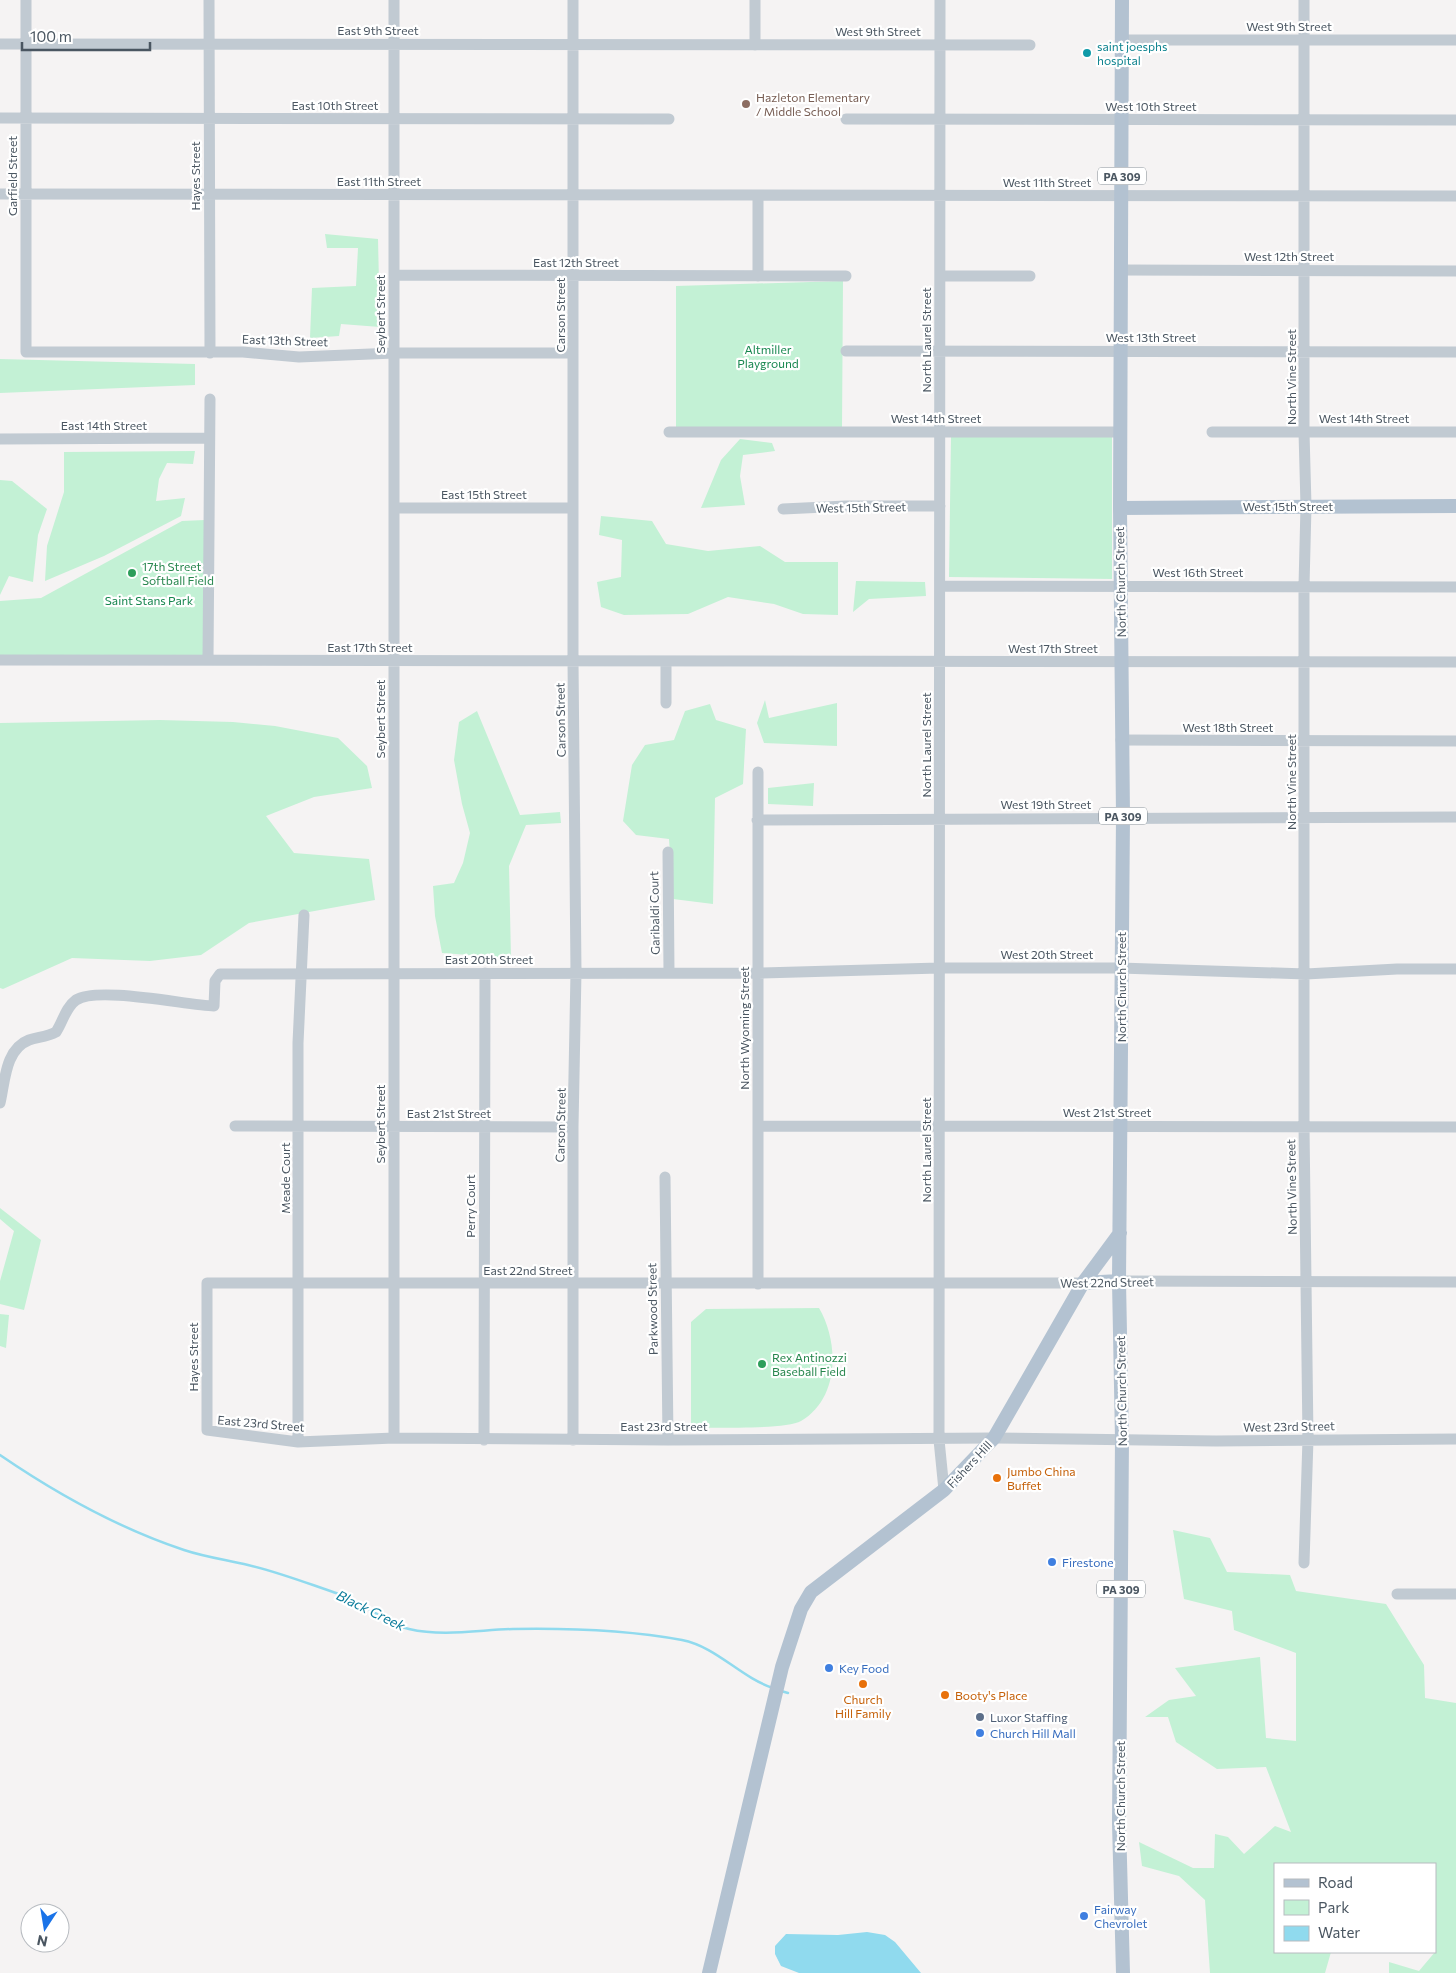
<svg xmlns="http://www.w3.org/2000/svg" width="1456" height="1973" viewBox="0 0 1456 1973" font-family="Commissioner,sans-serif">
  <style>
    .green { fill: #c3f1d5 }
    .water { fill: #90daee }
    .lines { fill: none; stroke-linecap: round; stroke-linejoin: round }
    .stream { stroke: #90daee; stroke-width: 2.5 }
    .minor { stroke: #c1cad2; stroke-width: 11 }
    .major { stroke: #b3c2d1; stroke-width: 14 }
    .culture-dot { fill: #0f9aa8; stroke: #fff; stroke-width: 2 }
    .education-dot { fill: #8d6e63; stroke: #fff; stroke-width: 2 }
    .leisure-dot { fill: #2e9e5b; stroke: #fff; stroke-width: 2 }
    .food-dot { fill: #e8710a; stroke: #fff; stroke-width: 2 }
    .shop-dot { fill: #3f7fe0; stroke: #fff; stroke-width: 2 }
    .service-dot { fill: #5c6f8a; stroke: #fff; stroke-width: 2 }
    .labels { text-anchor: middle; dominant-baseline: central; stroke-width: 4.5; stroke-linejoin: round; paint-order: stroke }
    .shield { fill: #fff; stroke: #808990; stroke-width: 1 }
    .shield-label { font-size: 11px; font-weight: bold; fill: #4a5661 }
    .street-label { font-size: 12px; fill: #4a5661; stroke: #fff }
    .culture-label { font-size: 12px; fill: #0d838f; stroke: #fff; text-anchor: start }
    .education-label { font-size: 12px; fill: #785e54; stroke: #fff; text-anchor: start }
    .park-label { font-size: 12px; fill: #17864f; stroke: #fff }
    .leisure-label { font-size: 12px; fill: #27864d; stroke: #fff; text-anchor: start }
    .food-label { font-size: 12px; fill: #c56008; stroke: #fff; text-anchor: start }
    .shop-label { font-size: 12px; fill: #366cbe; stroke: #fff; text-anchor: start }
    .service-label { font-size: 12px; fill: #4e5e75; stroke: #fff; text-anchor: start }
    .water-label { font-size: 14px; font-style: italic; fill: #0c7c9b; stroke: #fff }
  </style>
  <rect width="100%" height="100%" fill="#f5f3f3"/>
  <path class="green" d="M325,234L378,239L380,327L341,324L339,336L310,338L312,288L356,286L358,248H327Z
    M843,281L842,428H676V286Z
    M0,359L195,364V385L0,393Z
    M951,436L1112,437V579L949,577Z
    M740,439L772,443L775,451L743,455L740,476L745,505L701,508L721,460Z
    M195,451L193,464L167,463L159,479L156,501L185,498L181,516L104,556L45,581L47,546L64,492V452Z
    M0,480L12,481L47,509L38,535L33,582L9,576L0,595Z
    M601,516L652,521L666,544L708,551L760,546L785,562H838V615L803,614L774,604L728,597L688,614L624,615L601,607L597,582L621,577L622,540L599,535Z
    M205,520L204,656L0,655V601L41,598L182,521Z
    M856,581L925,582L926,596L869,599L853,612Z
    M765,700L769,718L837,703V746L764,743L757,723Z
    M710,704L716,720L746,729L743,784L715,798L713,904L673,899L669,839L636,835L623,821L632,765L645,745L674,740L685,711Z
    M477,711L520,815L560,812L561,823L526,825L509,866L511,958L442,953L435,916L433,886L454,883L463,863L470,833L462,804L454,760L459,722Z
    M160,720L233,722L275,726L338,738L367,766L372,788L314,797L266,816L294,853L369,859L375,900L249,923L201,955L150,961L72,958L3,989L0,988V723Z
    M814,783L813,806L768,804V788Z
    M0,1208L41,1240L24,1310L0,1304V1281L14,1231L0,1219Z
    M819,1308C839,1342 840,1398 801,1421C786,1430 712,1427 691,1428V1322L706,1309Z
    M0,1314L9,1315L6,1348L0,1346Z
    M1173,1530L1210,1538L1227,1572L1290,1575L1296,1591L1386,1604L1424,1665L1425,1698L1456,1703V1973H1389V1962L1419,1971L1435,1952V1864H1275V1952H1331L1325,1973H1210L1205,1900L1179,1876L1142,1866L1139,1842L1193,1868H1214L1215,1834L1228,1837L1244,1854L1275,1826L1291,1832L1266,1767L1217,1769L1176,1742L1168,1717H1145L1169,1700L1196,1696L1175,1668L1260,1657L1266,1738L1296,1741V1653L1234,1630L1232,1611L1184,1599Z"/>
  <path class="water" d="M867,1932L885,1935L895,1942L921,1973H799L781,1966L775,1954V1946L786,1934L838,1935Z"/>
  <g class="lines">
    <path class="stream" d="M0,1455C57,1494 118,1528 184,1550C205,1557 227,1560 248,1565C279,1572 309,1584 339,1594C364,1602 384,1623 409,1629C443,1637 479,1630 513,1629C568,1628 627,1630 682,1640C717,1647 740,1677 773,1688
      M781,1691L788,1693"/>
    <path class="minor" d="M26,0V352H243L299,357L394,353H573
      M209,0L210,353
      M940,0L939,1440L944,1490
      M1122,40H1456
      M0,44L1030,45
      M755,45V0
      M0,118L669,119
      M846,119L1456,120
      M0,194L1456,196
      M758,195V276
      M1122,270L1456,271
      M394,275L846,276
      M940,276H1030
      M846,351L1456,352
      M669,432H1121
      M1212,432H1456
      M0,439L208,438
      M394,508H573
      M783,509L846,506H940
      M940,586L1456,587
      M0,660L1456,662
      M208,660L210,399
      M666,703V661
      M1121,740L1456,741
      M757,820L1456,817
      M668,852L669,973
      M0,1103C5,1082 5,1049 29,1040C38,1037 47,1037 56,1032C63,1022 65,1008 76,1000C98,986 186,1005 214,1006L215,981L220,974L759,973L939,968H1120L1306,974L1397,969H1456
      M235,1126L573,1127
      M758,1126L1456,1127
      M665,1177L668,1440
      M1119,1281L1456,1282
      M1083,1283H207V1430L298,1442L394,1438L668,1440L994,1438L1216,1441L1456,1439
      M758,1284V772
      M394,1438V0
      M484,1440L485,973
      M573,1440V1127L576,972L573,661V0
      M298,1442V1043L304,915
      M1304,1563L1308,1439L1304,1126V586L1306,506L1304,432V0
      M1397,1594H1456"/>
    <path class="major" d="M1122,0L1120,508L1123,817L1119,1281L1122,1439L1119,1823L1123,1973
      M1120,508L1456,506
      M1083,1283L1119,1281
      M709,1973L782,1667L801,1609L811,1592L944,1490L994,1438L1083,1283L1120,1233"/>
  </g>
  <circle class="culture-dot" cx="1087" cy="53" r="5"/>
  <circle class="education-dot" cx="746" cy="104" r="5"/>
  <g class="leisure-dot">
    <circle cx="132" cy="573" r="5"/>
    <circle cx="762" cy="1364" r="5"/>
  </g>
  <g class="food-dot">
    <circle cx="997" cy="1478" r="5"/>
    <circle cx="863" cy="1684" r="5"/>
    <circle cx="945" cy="1695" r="5"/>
  </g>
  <g class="shop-dot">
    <circle cx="1052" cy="1562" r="5"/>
    <circle cx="829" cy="1668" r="5"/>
    <circle cx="980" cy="1733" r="5"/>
    <circle cx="1084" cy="1916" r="5"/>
  </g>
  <circle class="service-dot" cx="980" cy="1717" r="5"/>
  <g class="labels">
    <g class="shield">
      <rect x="1098" y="167.5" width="48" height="17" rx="4"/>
      <rect x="1099" y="807.5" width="48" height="17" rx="4"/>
      <rect x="1097" y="1580.5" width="48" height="17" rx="4"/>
    </g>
    <g class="shield-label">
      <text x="1122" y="176">PA 309</text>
      <text x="1123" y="816">PA 309</text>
      <text x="1121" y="1589">PA 309</text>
    </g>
    <g class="street-label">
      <text x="1289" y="26">West 9th Street</text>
      <text x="378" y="30">East 9th Street</text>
      <text x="878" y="31">West 9th Street</text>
      <text x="335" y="105">East 10th Street</text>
      <text x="1151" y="106">West 10th Street</text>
      <text transform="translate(12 176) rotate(-90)">Garfield Street</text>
      <text transform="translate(195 176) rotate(-90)">Hayes Street</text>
      <text x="379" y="181">East 11th Street</text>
      <text x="1047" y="182">West 11th Street</text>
      <text x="1289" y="256">West 12th Street</text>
      <text x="576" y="262">East 12th Street</text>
      <text transform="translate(380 314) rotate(-90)">Seybert Street</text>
      <text transform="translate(560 315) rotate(-90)">Carson Street</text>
      <text x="1151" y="337">West 13th Street</text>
      <text transform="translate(285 340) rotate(2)">East 13th Street</text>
      <text transform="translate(926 340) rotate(-90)">North Laurel Street</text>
      <text transform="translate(1291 377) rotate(-90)">North Vine Street</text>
      <text x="936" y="418">West 14th Street</text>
      <text x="1364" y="418">West 14th Street</text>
      <text x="104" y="425">East 14th Street</text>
      <text x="484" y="494">East 15th Street</text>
      <text x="1288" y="506">West 15th Street</text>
      <text transform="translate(861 507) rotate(-1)">West 15th Street</text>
      <text x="1198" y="572">West 16th Street</text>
      <text transform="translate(1120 582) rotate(-91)">North Church Street</text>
      <text x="370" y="647">East 17th Street</text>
      <text x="1053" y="648">West 17th Street</text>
      <text transform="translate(380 719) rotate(-90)">Seybert Street</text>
      <text transform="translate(560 720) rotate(-91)">Carson Street</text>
      <text x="1228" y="727">West 18th Street</text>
      <text transform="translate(926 745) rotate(-90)">North Laurel Street</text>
      <text transform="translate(1291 782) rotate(-90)">North Vine Street</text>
      <text x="1046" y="804">West 19th Street</text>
      <text transform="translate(654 913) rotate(-91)">Garibaldi Court</text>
      <text x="1047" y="954">West 20th Street</text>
      <text x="489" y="959">East 20th Street</text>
      <text transform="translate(1121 987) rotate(-90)">North Church Street</text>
      <text transform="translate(744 1028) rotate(-90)">North Wyoming Street</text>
      <text x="1107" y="1112">West 21st Street</text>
      <text x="449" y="1113">East 21st Street</text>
      <text transform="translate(380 1124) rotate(-90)">Seybert Street</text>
      <text transform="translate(560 1125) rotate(-89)">Carson Street</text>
      <text transform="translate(926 1150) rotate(-90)">North Laurel Street</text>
      <text transform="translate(285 1178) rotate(-90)">Meade Court</text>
      <text transform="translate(1291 1187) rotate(-91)">North Vine Street</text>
      <text transform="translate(470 1206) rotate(-90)">Perry Court</text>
      <text x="528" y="1270">East 22nd Street</text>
      <text transform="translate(1107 1282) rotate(-1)">West 22nd Street</text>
      <text transform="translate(652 1309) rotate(-91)">Parkwood Street</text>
      <text transform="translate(193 1357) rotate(-90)">Hayes Street</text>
      <text transform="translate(1121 1391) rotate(-91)">North Church Street</text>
      <text transform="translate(261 1423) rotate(5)">East 23rd Street</text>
      <text x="664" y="1426">East 23rd Street</text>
      <text transform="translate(1289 1426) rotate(-1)">West 23rd Street</text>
      <text transform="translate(969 1464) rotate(-47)">Fishers Hill</text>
      <text transform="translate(1120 1796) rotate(-90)">North Church Street</text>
    </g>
    <g class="culture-label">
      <text x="1097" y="46">saint joesphs<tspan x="1097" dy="14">hospital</tspan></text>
    </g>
    <g class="education-label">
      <text x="756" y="97">Hazleton Elementary<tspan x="756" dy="14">/ Middle School</tspan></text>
    </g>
    <g class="park-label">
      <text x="768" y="349">Altmiller<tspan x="768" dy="14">Playground</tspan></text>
      <text x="149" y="600">Saint Stans Park</text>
    </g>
    <g class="leisure-label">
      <text x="142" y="566">17th Street<tspan x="142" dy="14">Softball Field</tspan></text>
      <text x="772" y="1357">Rex Antinozzi<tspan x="772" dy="14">Baseball Field</tspan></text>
    </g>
    <g class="food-label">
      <text x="1007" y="1471">Jumbo China<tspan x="1007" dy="14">Buffet</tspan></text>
      <text x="955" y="1695">Booty's Place</text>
      <text x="863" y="1699" text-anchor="middle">Church<tspan x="863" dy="14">Hill Family</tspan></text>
    </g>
    <g class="shop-label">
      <text x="1062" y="1562">Firestone</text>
      <text x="839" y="1668">Key Food</text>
      <text x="990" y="1733">Church Hill Mall</text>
      <text x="1094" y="1909">Fairway<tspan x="1094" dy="14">Chevrolet</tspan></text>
    </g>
    <g class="service-label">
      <text x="990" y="1717">Luxor Staffing</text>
    </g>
    <g class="water-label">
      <text transform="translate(371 1610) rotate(26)">Black Creek</text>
    </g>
  </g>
  <rect x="1274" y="1863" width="162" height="90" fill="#ffffff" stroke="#b7bbc0"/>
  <rect x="1284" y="1879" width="25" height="8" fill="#b3c2d1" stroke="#b7bbc0"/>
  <text x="1318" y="1888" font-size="15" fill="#4a5661">Road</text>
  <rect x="1284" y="1900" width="25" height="15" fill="#c3f1d5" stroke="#b7bbc0"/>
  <text x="1318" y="1913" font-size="15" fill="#4a5661">Park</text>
  <rect x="1284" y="1926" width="25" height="15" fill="#90daee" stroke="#b7bbc0"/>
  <text x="1318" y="1938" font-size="15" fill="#4a5661">Water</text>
  <g transform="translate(45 1928) rotate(192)"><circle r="24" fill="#ffffff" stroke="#b7bbc0"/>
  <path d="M0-4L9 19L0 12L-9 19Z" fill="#1a73e8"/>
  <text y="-8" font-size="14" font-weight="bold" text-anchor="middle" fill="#4a5661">N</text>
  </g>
  <path d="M22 42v8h128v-8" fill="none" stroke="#4a5661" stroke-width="2.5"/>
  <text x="30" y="42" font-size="15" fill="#4a5661" stroke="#ffffff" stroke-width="4" paint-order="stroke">100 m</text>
</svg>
